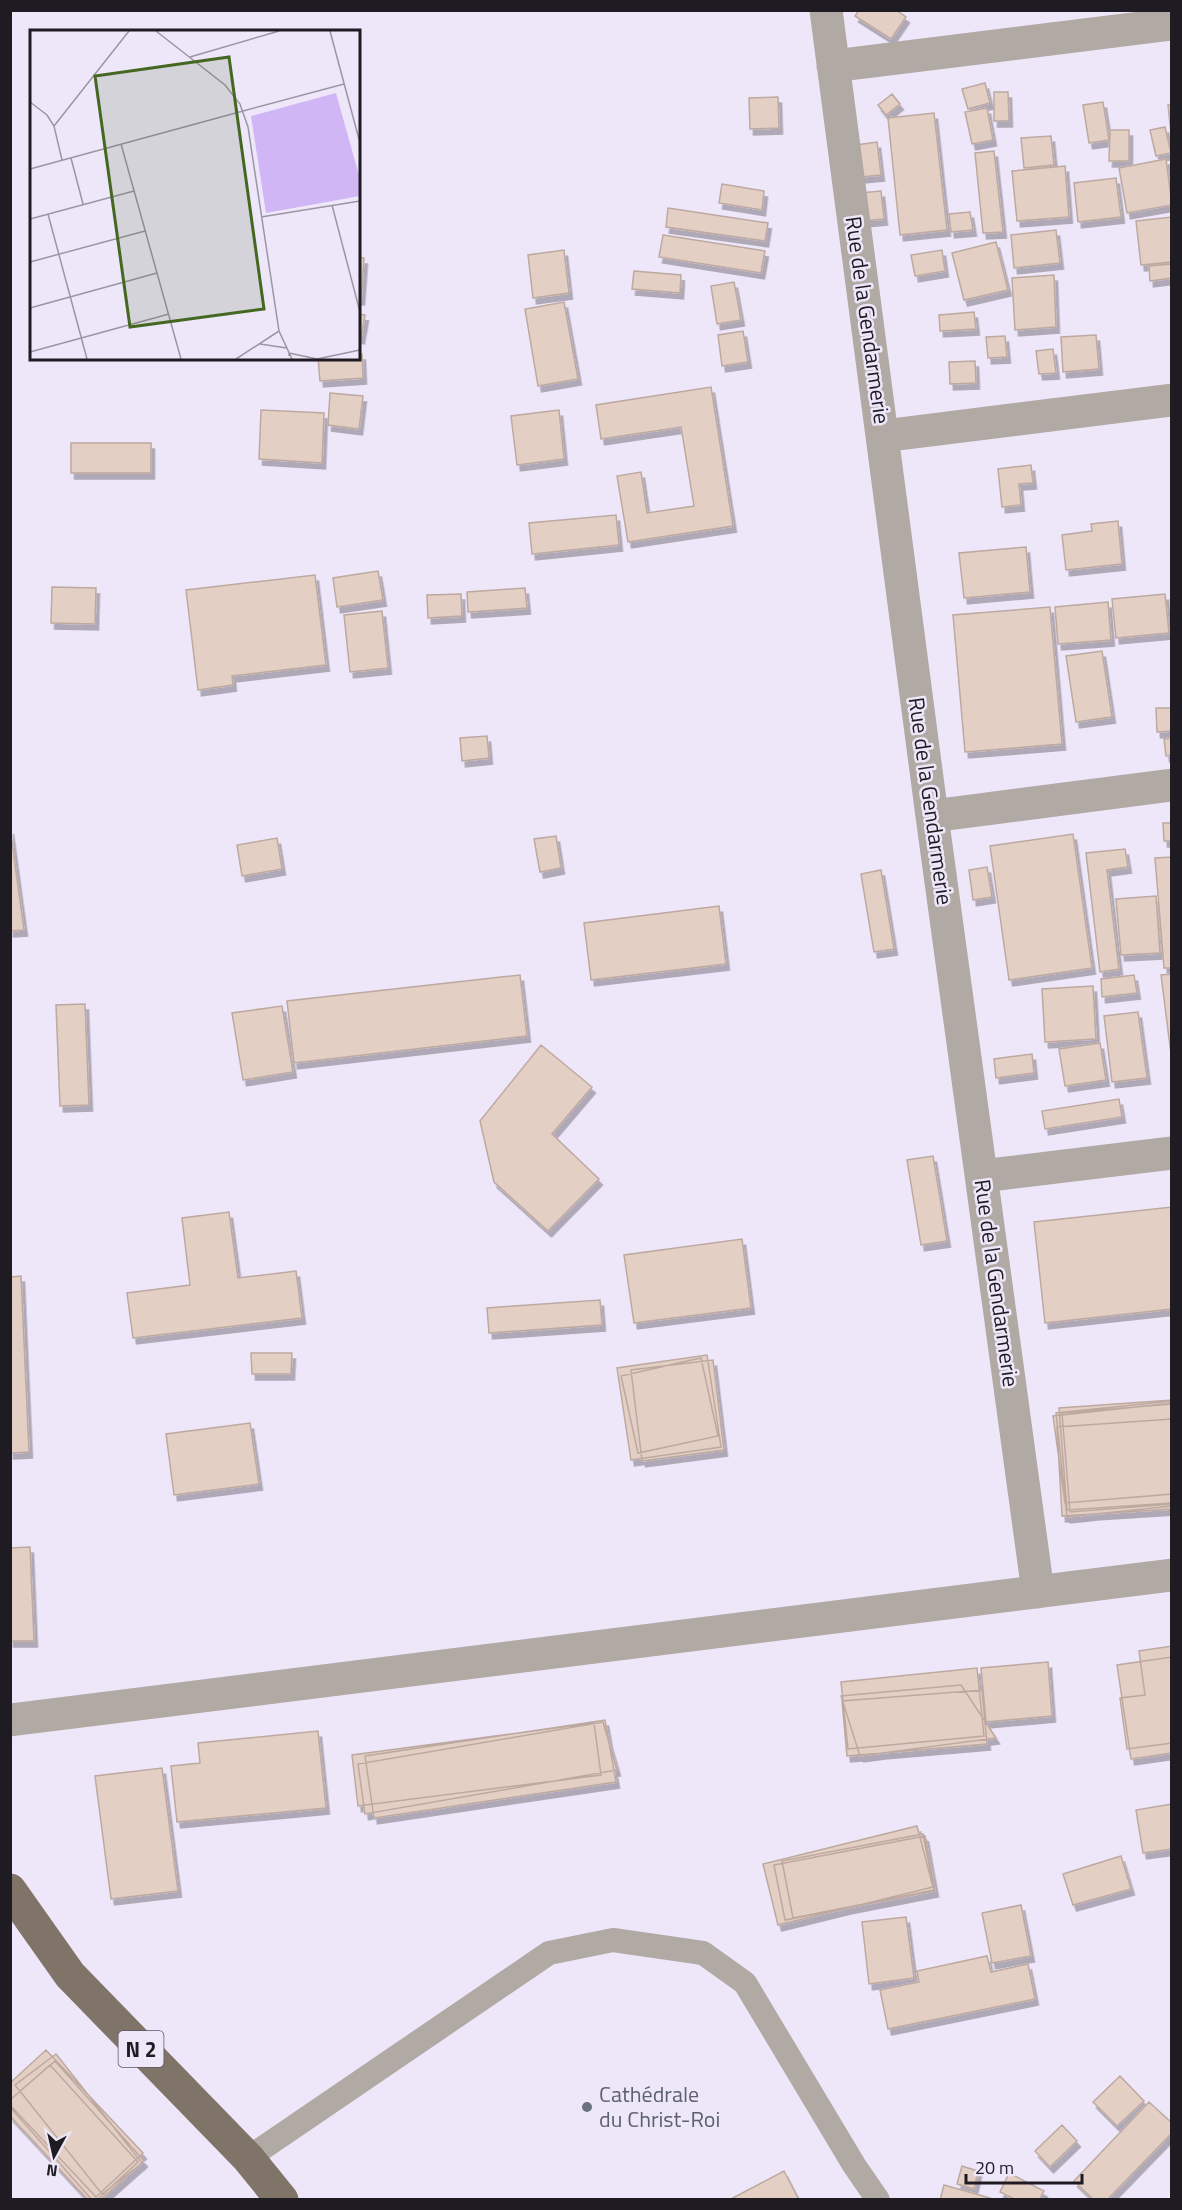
<svg xmlns="http://www.w3.org/2000/svg" width="1182" height="2210" viewBox="0 0 1182 2210" font-family="'Titillium Web',sans-serif">
  <style>
    .building { fill: #e4cfc5; stroke: #bda9a0; stroke-width: 1.5; filter: url(#shadow) }
    .lines { fill: none; stroke-linecap: round; stroke-linejoin: round }
    .lane { stroke: #b1a9a3; stroke-width: 24 }
    .street { stroke: #b1a9a3; stroke-width: 33 }
    .primary { stroke: #807368; stroke-width: 33 }
    .worship-dot { fill: #6b7280; stroke: #eee7fa; stroke-width: 2 }
    .labels { text-anchor: middle; dominant-baseline: central; stroke-width: 5; stroke-linejoin: round; paint-order: stroke }
    .shield { fill: #eee7fa; stroke: #5c5863; stroke-width: 1.5 }
    .shield-label { font-size: 21px; font-weight: bold; fill: #1e1b22 }
    .street-label { font-size: 22px; fill: #1e1b22; stroke: #eee7fa }
    .worship-label { font-size: 22px; fill: #5b616d; stroke: #eee7fa; text-anchor: start }
    .inset-road { fill: none; stroke: #9b95a4; stroke-width: 1.5 }
    .view { fill: #446822; fill-opacity: 0.15; stroke: #446822; stroke-width: 3 }
    .inset-edge { fill: none; stroke: #1e1b22; stroke-width: 3 }
  </style>
  <defs>
    <filter id="shadow"><feDropShadow dx="3.5" dy="6" stdDeviation="0" flood-color="#0004"/></filter>
  </defs>
  <rect width="100%" height="100%" fill="#eee7fa"/>
  <path class="building" d="M859,10H896L906,17L891,39L855,16Z
    M985,83L990,103L968,109L962,89Z
    M994,92H1008L1009,121H994Z
    M892,94L900,104L886,115L878,105Z
    M778,97L779,128L750,129L749,98Z
    M1103,102L1109,140L1089,143L1083,105Z
    M1168,105H1172V143Z
    M987,108L993,140L972,144L965,112Z
    M934,113L947,230L900,235L888,118Z
    M1165,127L1171,153L1156,156L1150,130Z
    M1110,130H1129V161H1109Z
    M1051,136L1054,165L1024,168L1021,138Z
    M877,142L881,175L861,177L856,145Z
    M994,151L1003,232L983,233L975,153Z
    M1166,159L1172,205L1127,213L1119,168Z
    M1065,166L1069,217L1017,221L1012,171Z
    M1116,178L1121,217L1078,222L1074,183Z
    M722,184L764,191L762,210L719,203Z
    M881,191L884,219L863,221L860,193Z
    M668,208L768,223L765,241L666,227Z
    M970,212L973,230L951,232L949,214Z
    M1172,217V262L1141,265L1136,221Z
    M1056,230L1060,263L1014,268L1011,235Z
    M663,235L765,251L761,273L659,257Z
    M996,242L1008,290L964,300L952,253Z
    M564,250L569,293L533,298L528,255Z
    M942,250L945,271L915,276L911,255Z
    M358,258H364L361,299H358Z
    M1172,264V278L1150,281L1149,266Z
    M634,271L681,275L680,293L632,289Z
    M1054,275L1056,327L1015,330L1012,278Z
    M734,282L741,320L717,324L711,286Z
    M564,302L578,379L538,386L525,309Z
    M974,312L976,329L940,331L939,315Z
    M358,314L365,315L361,338L358,337Z
    M743,331L748,362L722,366L718,335Z
    M1096,335L1099,369L1063,372L1061,337Z
    M1005,336L1007,357L988,358L986,337Z
    M1053,349L1056,373L1039,374L1036,351Z
    M358,354H362L363,378L320,381L318,358H358Z
    M975,361L976,383L950,384L949,362Z
    M711,387L733,526L628,542L617,476L641,472L647,513L694,506L681,427L601,439L596,405Z
    M330,393L363,396L359,429L328,425Z
    M261,410L324,413L322,463L259,459Z
    M559,410L564,459L517,465L511,416Z
    M71,443H151V473H71Z
    M1031,465L1033,483L1019,484L1021,505L1002,507L998,469Z
    M616,515L619,545L532,554L529,523Z
    M1118,521L1122,564L1066,570L1062,535L1092,531L1091,524Z
    M1026,547L1030,592L964,598L959,553Z
    M378,571L383,600L337,607L333,578Z
    M315,575L326,665L232,676L233,685L198,690L186,590Z
    M52,587L96,588L95,624L51,623Z
    M525,588L527,608L468,612L467,592Z
    M461,594L462,616L428,618L427,595Z
    M1165,594L1169,633L1116,638L1112,599Z
    M1108,602L1111,640L1058,644L1055,607Z
    M1050,607L1062,744L965,752L953,615Z
    M382,611L388,668L350,672L344,615Z
    M1102,651L1112,717L1076,722L1066,656Z
    M1156,708H1172V731L1157,732Z
    M487,736L489,758L462,761L460,738Z
    M1172,738V755L1166,756L1164,739Z
    M1163,823H1172V841H1164Z
    M10,828L24,930L10,931Z
    M1073,834L1092,968L1009,980L990,846Z
    M556,836L561,868L540,872L534,839Z
    M277,838L282,869L242,876L237,845Z
    M1125,849L1128,867L1107,870L1119,969L1100,972L1086,853Z
    M1172,857V968H1164L1155,858Z
    M987,867L992,897L973,900L969,870Z
    M881,870L894,949L874,952L861,874Z
    M1156,896L1160,953L1121,955L1116,899Z
    M719,906L726,964L591,980L584,923Z
    M1172,974V1062L1161,975Z
    M520,975L527,1036L294,1063L287,1001Z
    M1134,975L1137,993L1102,997L1101,979Z
    M1093,986L1096,1039L1045,1042L1042,989Z
    M85,1004L89,1105L60,1106L56,1005Z
    M282,1006L293,1072L243,1080L232,1013Z
    M1138,1012L1147,1078L1112,1082L1104,1016Z
    M1100,1043L1106,1080L1065,1086L1059,1049Z
    M541,1045L592,1087L552,1134L599,1179L548,1231L494,1182L480,1121Z
    M1032,1054L1034,1073L996,1078L994,1059Z
    M1119,1099L1122,1117L1045,1129L1042,1111Z
    M933,1156L947,1241L921,1245L907,1160Z
    M1172,1207V1309L1045,1323L1034,1222Z
    M229,1212L238,1278L296,1271L302,1318L133,1338L127,1293L190,1285L182,1218Z
    M742,1239L751,1308L634,1323L624,1255Z
    M21,1276L29,1452L10,1453V1277Z
    M600,1300L602,1325L489,1333L487,1308Z
    M251,1353H292L291,1374H252Z
    M707,1355L721,1447L631,1460L617,1368Z
    M701,1358L718,1436L638,1453L621,1376Z
    M713,1360L724,1450L642,1461L631,1370Z
    M1172,1400V1503L1067,1510L1059,1408Z
    M1172,1401V1506L1067,1517L1056,1413Z
    M1172,1403V1494L1065,1503L1053,1416Z
    M1172,1404V1504L1070,1512L1062,1413Z
    M1172,1419V1509L1062,1516L1057,1427Z
    M250,1423L259,1484L174,1495L166,1434Z
    M30,1547L34,1641H10V1548Z
    M1172,1646V1743L1127,1749L1120,1698L1145,1695L1139,1651Z
    M1172,1657V1753L1131,1759L1117,1665Z
    M1048,1662L1052,1716L986,1722L981,1668Z
    M977,1668L984,1736L848,1749L841,1682Z
    M961,1685L996,1738L860,1756L841,1696Z
    M982,1690L987,1744L847,1756L842,1701Z
    M605,1720L616,1782L374,1818L365,1756Z
    M603,1722L617,1770L365,1814L358,1764Z
    M594,1723L601,1775L358,1806L352,1755Z
    M318,1731L326,1808L177,1822L171,1766L200,1763L198,1743Z
    M162,1768L178,1891L111,1899L95,1776Z
    M1172,1804V1849L1143,1853L1136,1810Z
    M917,1826L933,1887L778,1925L763,1864Z
    M923,1834L934,1890L793,1918L782,1861Z
    M925,1836L935,1891L785,1920L774,1865Z
    M1121,1856L1131,1889L1073,1905L1063,1874Z
    M1021,1905L1031,1956L992,1963L982,1913Z
    M906,1917L914,1978L869,1984L862,1922Z
    M987,1956L991,1972L1028,1964L1035,1999L888,2029L880,1990L919,1982L917,1971Z
    M46,2050L143,2153L96,2197L10,2105V2083Z
    M56,2054L142,2163L102,2194L15,2085Z
    M55,2061L144,2161L100,2200H92L10,2107V2100Z
    M50,2065L138,2162L97,2200H88L10,2116V2100Z
    M1120,2076L1144,2101L1117,2126L1093,2102Z
    M1149,2102L1172,2123V2133L1107,2200H1094L1074,2181Z
    M1062,2125L1077,2141L1050,2167L1035,2151Z
    M962,2166L978,2171L974,2189L957,2184Z
    M784,2171L799,2200H729Z
    M1009,2173L1044,2191L1039,2200H1016L1000,2192Z
    M944,2185L990,2198L989,2200H940Z"/>
  <g class="lines">
    <path class="lane" d="M248,2158L549,1953L613,1940L703,1953L745,1983L854,2165L878,2200"/>
    <path class="street" d="M826,10L932,816L1038,1592
      M833,66L1172,24
      M883,436L1172,400
      M932,816L1172,785
      M982,1176L1172,1153
      M10,1720L1172,1575"/>
    <path class="primary" d="M10,1890L70,1975L248,2158L282,2200"/>
  </g>
  <circle class="worship-dot" cx="587" cy="2107" r="6"/>
  <g class="labels">
    <rect class="shield" x="118.5" y="2031" width="45" height="36" rx="4.5"/>
    <g class="shield-label">
      <text x="141" y="2049">N 2</text>
    </g>
    <g class="street-label">
      <text transform="translate(868 320) rotate(82)">Rue de la Gendarmerie</text>
      <text transform="translate(931 801) rotate(82)">Rue de la Gendarmerie</text>
      <text transform="translate(997 1283) rotate(82)">Rue de la Gendarmerie</text>
    </g>
    <g class="worship-label">
      <text x="599" y="2094">Cathédrale<tspan x="599" dy="25">du Christ-Roi</tspan></text>
    </g>
  </g>
  <g transform="translate(30 30)">
    <rect width="330" height="330" fill="#eee7fa"/>
    <path d="M306,63L330,149V166L236,183L221,86Z" fill="#d1b6f6"/>
    <path class="inset-road" d="M126,1L195,55L210,74L218,97L249,301L262,329M300,1L330,113M160,27L249,1M0,72L17,85L24,96L32,130M213,81L314,54M24,96L99,1M91,114L151,329M41,128L53,174M0,139L213,81M302,175L330,282M18,184L57,329M231,187L330,171M0,189L104,161M0,232L115,201M0,278L127,243M230,314L257,318M0,322L139,284M259,326V323L287,329L330,320M206,329L249,301"/>
    <path class="view" d="M199,27L234,279L100,297L65,46Z"/>
    <rect width="330" height="330" class="inset-edge"/>
  </g>
  <rect width="1182" height="2210" fill="none" stroke="#1e1b22" stroke-width="24"/>
  <g transform="translate(54 2156) rotate(188)" stroke="#eee7fa" stroke-width="4.5" paint-order="stroke">
  <path d="M0-4.5L10 22L0 15L-10 22Z" fill="#1e1b22"/>
  <text y="-9" font-size="16" font-weight="bold" text-anchor="middle" fill="#1e1b22">N</text>
  </g>
  <path d="M966 2174v9h116v-9" fill="none" stroke="#1e1b22" stroke-width="3"/>
  <text x="975" y="2174" font-size="18" fill="#1e1b22" stroke="#eee7fa" stroke-width="4.5" paint-order="stroke">20 m</text>
</svg>
